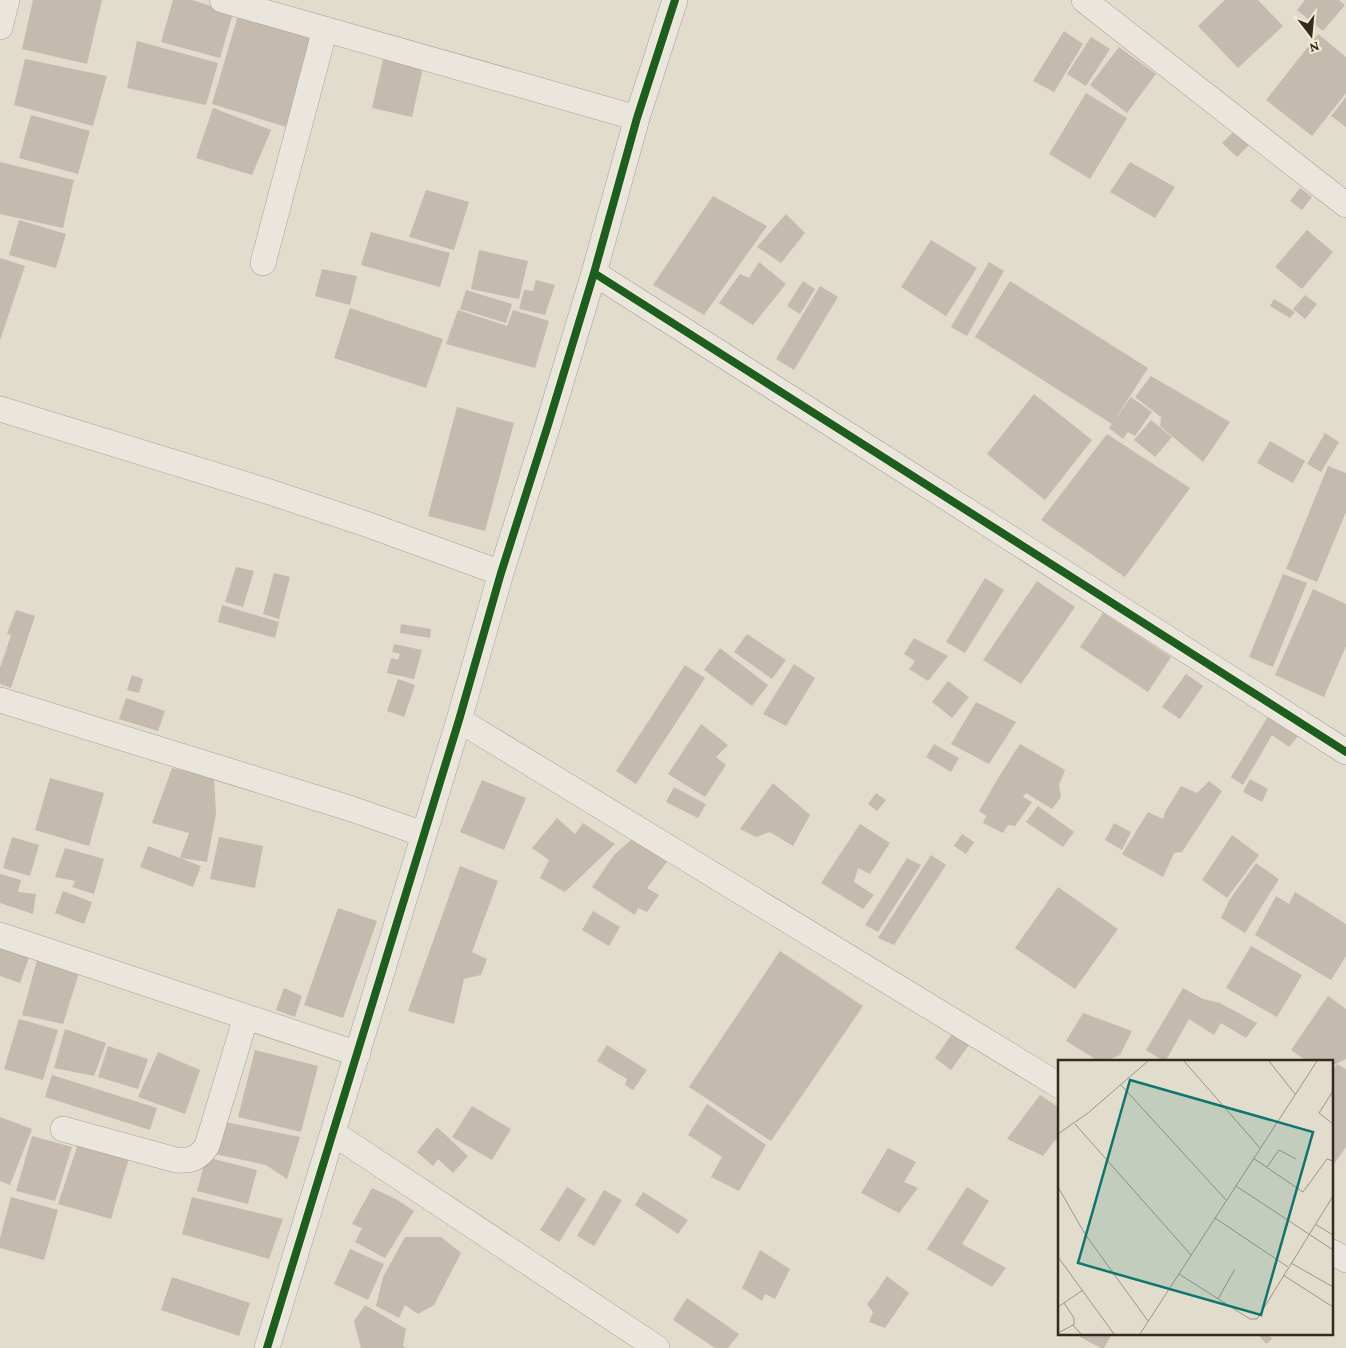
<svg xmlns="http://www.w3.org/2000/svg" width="1346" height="1348" viewBox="0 0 1346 1348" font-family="'Crimson Pro',serif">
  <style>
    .building { fill: #c5baae }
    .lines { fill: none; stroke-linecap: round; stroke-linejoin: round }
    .minor-casing { stroke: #a7a196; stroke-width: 26 }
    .minor { stroke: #eae6dd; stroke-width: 25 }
    .cycleway-casing { stroke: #f3ead3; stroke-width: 11 }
    .cycleway { stroke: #1b5e20; stroke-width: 8 }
    .inset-road { fill: none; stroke: #9d9587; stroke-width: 1 }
    .view { fill: #0f766e; fill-opacity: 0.15; stroke: #0f766e; stroke-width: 2.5 }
    .inset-edge { fill: none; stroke: #352a1f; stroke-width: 2.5 }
  </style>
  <rect width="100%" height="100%" fill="#e2dccd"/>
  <path class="building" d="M33,0H102L87,64L22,49Z
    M173,0H192L233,13L220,58L161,42Z
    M1225,0H1258L1283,26L1238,68L1198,26Z
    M1305,0H1339L1345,5L1323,31L1297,10Z
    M239,12L318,42L293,129L212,104Z
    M1064,31L1083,44L1054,92L1033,81Z
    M1318,34L1346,57V93L1312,136L1266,100Z
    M1091,37L1110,49L1086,86L1067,74Z
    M137,41L218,63L206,105L127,88Z
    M1119,47L1156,74L1127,113L1090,85Z
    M25,59L107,76L93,126L14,105Z
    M383,59L423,68L412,117L372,108Z
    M1086,93L1127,118L1090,179L1049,154Z
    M1346,97V127L1331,116Z
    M213,108L271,130L252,175L196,158Z
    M31,115L90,131L78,174L19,158Z
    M1234,131L1249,145L1237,157L1222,143Z
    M0,162L74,180L63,228L0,214Z
    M1130,162L1175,187L1155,218L1110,192Z
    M1300,188L1312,197L1302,210L1290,201Z
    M426,190L469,202L454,250L409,237Z
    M713,196L767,226L704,315L653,285Z
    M786,214L805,233L781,263L757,247Z
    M19,220L66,234L56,268L9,255Z
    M1307,230L1333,252L1302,289L1275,267Z
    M371,232L450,253L440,287L361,265Z
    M931,240L977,268L946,316L901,287Z
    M479,250L528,261L519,299L471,289Z
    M0,258L25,266L0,340Z
    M759,262L786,284L753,325L719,303L740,274L749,278Z
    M989,262L1004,271L967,336L951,327Z
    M322,269L357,276L350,305L315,296Z
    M536,280L555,285L545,315L519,309L524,290L533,291Z
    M803,281L815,289L800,314L787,306Z
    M1010,281L1148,368L1114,421L1131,397L1152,412L1135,436L1128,432L1123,439L1109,428L1112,424L975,337Z
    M820,286L838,297L794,370L776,359Z
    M466,290L512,304L506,323L460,309Z
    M1305,295L1317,304L1305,319L1293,309Z
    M1274,299L1295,312L1290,318L1270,306Z
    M350,308L443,339L426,388L334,358Z
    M458,310L507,326L513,310L549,321L535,368L446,344Z
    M1151,376L1230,422L1203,462L1160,426L1161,417L1135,397Z
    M1034,394L1092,440L1045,500L987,454Z
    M457,407L514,423L485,531L428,516Z
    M1151,420L1172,437L1155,457L1134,440Z
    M1325,433L1339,442L1321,472L1307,464Z
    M1107,434L1190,488L1125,577L1041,520Z
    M1270,441L1305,461L1293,483L1257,463Z
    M1328,466L1346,473V512L1317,582L1286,569Z
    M236,567L254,571L243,607L225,602Z
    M274,573L290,577L279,619L263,614Z
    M1283,574L1307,583L1273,667L1249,657Z
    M985,578L1004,590L965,653L946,642Z
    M1037,581L1075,607L1021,684L983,660Z
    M1313,589L1346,604V646L1324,697L1275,675Z
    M222,605L279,622L275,638L218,622Z
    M16,610L35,616L11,688L0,684V668L11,635L7,634Z
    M1103,613L1171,657L1148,692L1080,647Z
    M401,624L431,629L430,638L400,633Z
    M747,634L786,660L772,679L734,652Z
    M914,638L948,656L928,681L909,669L915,661L904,654Z
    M394,644L422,650L414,679L387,673L391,658L398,660L400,654L392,652Z
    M720,648L768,685L752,706L704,670Z
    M794,664L815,678L786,726L763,714Z
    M685,665L705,678L636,784L616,771Z
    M1186,674L1203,686L1180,719L1162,707Z
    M132,675L143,679L139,693L127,690Z
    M398,679L415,685L404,717L387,711Z
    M948,681L969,697L952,718L932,702Z
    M126,698L165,711L158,731L119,719Z
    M976,702L1016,722L989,764L951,744Z
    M1270,713L1299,735L1289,747L1272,735L1243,785L1231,777Z
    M701,724L728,745L716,757L726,765L705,797L668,774Z
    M934,744L959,758L951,772L926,757Z
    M1020,744L1065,770L1059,785L1061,797L1052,809L1026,793L1023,797L1032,802L1015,826L1008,825L1003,833L983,823L986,816L979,811L1000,775Z
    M172,768L214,778L216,814L207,862L180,858L189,833L152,823Z
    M50,778L104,793L89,846L35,830Z
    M1250,779L1268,789L1262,802L1243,792Z
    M482,780L526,798L504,850L460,832Z
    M1209,781L1222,791L1182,852L1174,853L1163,877L1122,854L1148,812L1163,819L1165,812L1181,786L1197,793Z
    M773,783L810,815L793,846L770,832L756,837L740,829Z
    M674,787L706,804L698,818L666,802Z
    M876,793L886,800L877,811L868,804Z
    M1038,806L1074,832L1063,847L1026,822Z
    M557,818L575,834L583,823L615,844L565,892L540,878L549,860L532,848Z
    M1114,823L1131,832L1122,850L1105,840Z
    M860,824L890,843L870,874L858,868L854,882L874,895L863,909L821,883Z
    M962,834L974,842L966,854L954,846Z
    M1232,835L1259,855L1227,898L1202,880Z
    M12,837L39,845L30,876L3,868Z
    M219,837L263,846L255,888L210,879Z
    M632,839L667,862L647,888L659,895L647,912L638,908L635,915L592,887L614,855Z
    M148,846L201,866L193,887L140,867Z
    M65,848L104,859L94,894L72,887L75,881L55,877Z
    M931,855L946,865L894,945L878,938Z
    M907,858L921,865L878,932L865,925Z
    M1256,863L1279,879L1245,933L1221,918L1230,899Z
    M460,866L498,881L472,952L487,959L481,975L464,979L454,1024L408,1011Z
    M0,874L21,880L18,892L36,894L33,914L0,903Z
    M1058,887L1118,929L1075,989L1015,948Z
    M63,891L92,902L84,924L55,913Z
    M1295,892L1346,924V956L1331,980L1255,935L1276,896L1289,904Z
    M338,908L377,921L343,1018L304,1005Z
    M593,911L620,927L609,946L582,930Z
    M0,943L31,952L20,983L0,976Z
    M1251,946L1302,975L1277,1017L1226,988Z
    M780,951L863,1006L771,1141L689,1087Z
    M37,960L79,973L63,1024L22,1015Z
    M284,988L302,996L295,1017L276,1010Z
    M1183,988L1203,999L1220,1003L1257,1023L1246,1038L1221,1023L1214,1035L1189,1019L1165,1062L1146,1050Z
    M1328,996L1346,1009V1059L1332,1066V1062H1308L1291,1050Z
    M1083,1013L1132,1031L1120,1055L1103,1062H1100L1066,1041Z
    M19,1019L58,1030L43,1080L4,1069Z
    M65,1029L106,1043L94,1076L54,1068Z
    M952,1034L969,1045L951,1070L935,1058Z
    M607,1045L647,1070L633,1090L625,1085L627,1079L597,1061Z
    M108,1046L148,1059L138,1089L98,1077Z
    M255,1050L318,1066L301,1132L238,1117Z
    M158,1052L200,1070L185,1114L138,1097Z
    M1337,1064L1346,1069V1147L1332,1167V1071Z
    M52,1075L157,1108L150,1130L45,1097Z
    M1040,1095L1060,1108V1142L1055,1140L1043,1156L1007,1139Z
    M707,1104L766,1145L739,1191L711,1177L722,1157L688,1135Z
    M472,1106L511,1129L492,1160L452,1137Z
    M0,1117L32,1129L10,1185L0,1181Z
    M220,1121L300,1137L287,1179L266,1165L210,1153Z
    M437,1127L468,1156L453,1173L438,1159L433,1166L417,1152Z
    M32,1136L72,1147L55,1201L16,1191Z
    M78,1144L129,1158L111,1219L58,1204Z
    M888,1148L916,1162L904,1182L918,1188L899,1213L861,1193Z
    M206,1157L257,1170L248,1204L197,1191Z
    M567,1187L586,1199L559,1242L540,1230Z
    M967,1187L989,1201L962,1244L1006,1268L992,1287L927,1249Z
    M372,1188L396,1199L414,1211L385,1258L355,1242L362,1228L352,1224Z
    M604,1190L622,1200L594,1246L577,1236Z
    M643,1192L688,1220L678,1234L635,1205Z
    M11,1197L58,1210L44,1260L0,1248V1238Z
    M192,1197L283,1219L269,1259L182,1234Z
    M405,1237H441L461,1253L434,1305L418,1314L405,1305L399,1318L376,1306L383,1277Z
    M350,1249L384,1264L368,1300L334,1284Z
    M760,1250L790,1269L775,1299L765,1294L762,1301L742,1288Z
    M887,1276L909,1293L885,1328L869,1322L873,1312L867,1304L875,1294Z
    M172,1277L250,1303L239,1336L161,1310Z
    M687,1298L739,1334L728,1348H715L673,1320Z
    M365,1305L406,1329L403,1346L406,1348H361L354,1321Z
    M1081,1334H1112L1104,1348H1101L1080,1337Z
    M1258,1334H1268L1272,1339L1266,1344Z"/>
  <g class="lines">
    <defs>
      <path id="minor" d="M222,0L637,118
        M1084,0L1346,205
        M0,27L7,0
        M263,263L325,29
        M594,273L1346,752
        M0,409L270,492L366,524L501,573
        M0,700L352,809L423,834
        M459,720L1060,1086
        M0,935L358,1054
        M63,1129L176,1160C191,1161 198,1159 207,1146L246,1017
        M333,1133L657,1348
        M1332,1252L1346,1260
        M267,1348L459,720L501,573L548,425L594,273L637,118L675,0"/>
    </defs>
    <use href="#minor" class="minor-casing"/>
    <use href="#minor" class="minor"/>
    <defs>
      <path id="cycleway" d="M594,273L1346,752
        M267,1348L459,720L501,573L548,425L594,273L637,118L675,0"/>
    </defs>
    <use href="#cycleway" class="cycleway-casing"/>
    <use href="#cycleway" class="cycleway"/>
  </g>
  <g transform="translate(1058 1060)">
    <rect width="275" height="275" fill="#e2dccd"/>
    <path class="inset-road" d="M126,1L202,88M211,1L237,34M63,25L168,140M275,31L261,53L275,64M17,64L133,195M0,74L30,53L90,1M195,98L245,132L269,99L275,101M209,107L221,90L238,99M178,126L275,190M0,127L27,174L90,261M157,158L230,207M257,164L275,175M0,197L56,274M233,203L275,227M121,214L192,259H199L275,136M225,215L275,247M160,239L177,209M6,243L16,258V265M0,247L25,230M0,273L15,265L23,274M82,274L259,1"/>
    <path class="view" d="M72,20L255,72L203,255L20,203Z"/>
    <rect width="275" height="275" class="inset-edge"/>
  </g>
  <g transform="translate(1311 35) rotate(164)" stroke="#f3ead3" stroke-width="4" paint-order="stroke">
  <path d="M0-4L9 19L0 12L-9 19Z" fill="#352a1f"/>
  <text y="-8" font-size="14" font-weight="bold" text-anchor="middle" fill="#352a1f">N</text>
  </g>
</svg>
